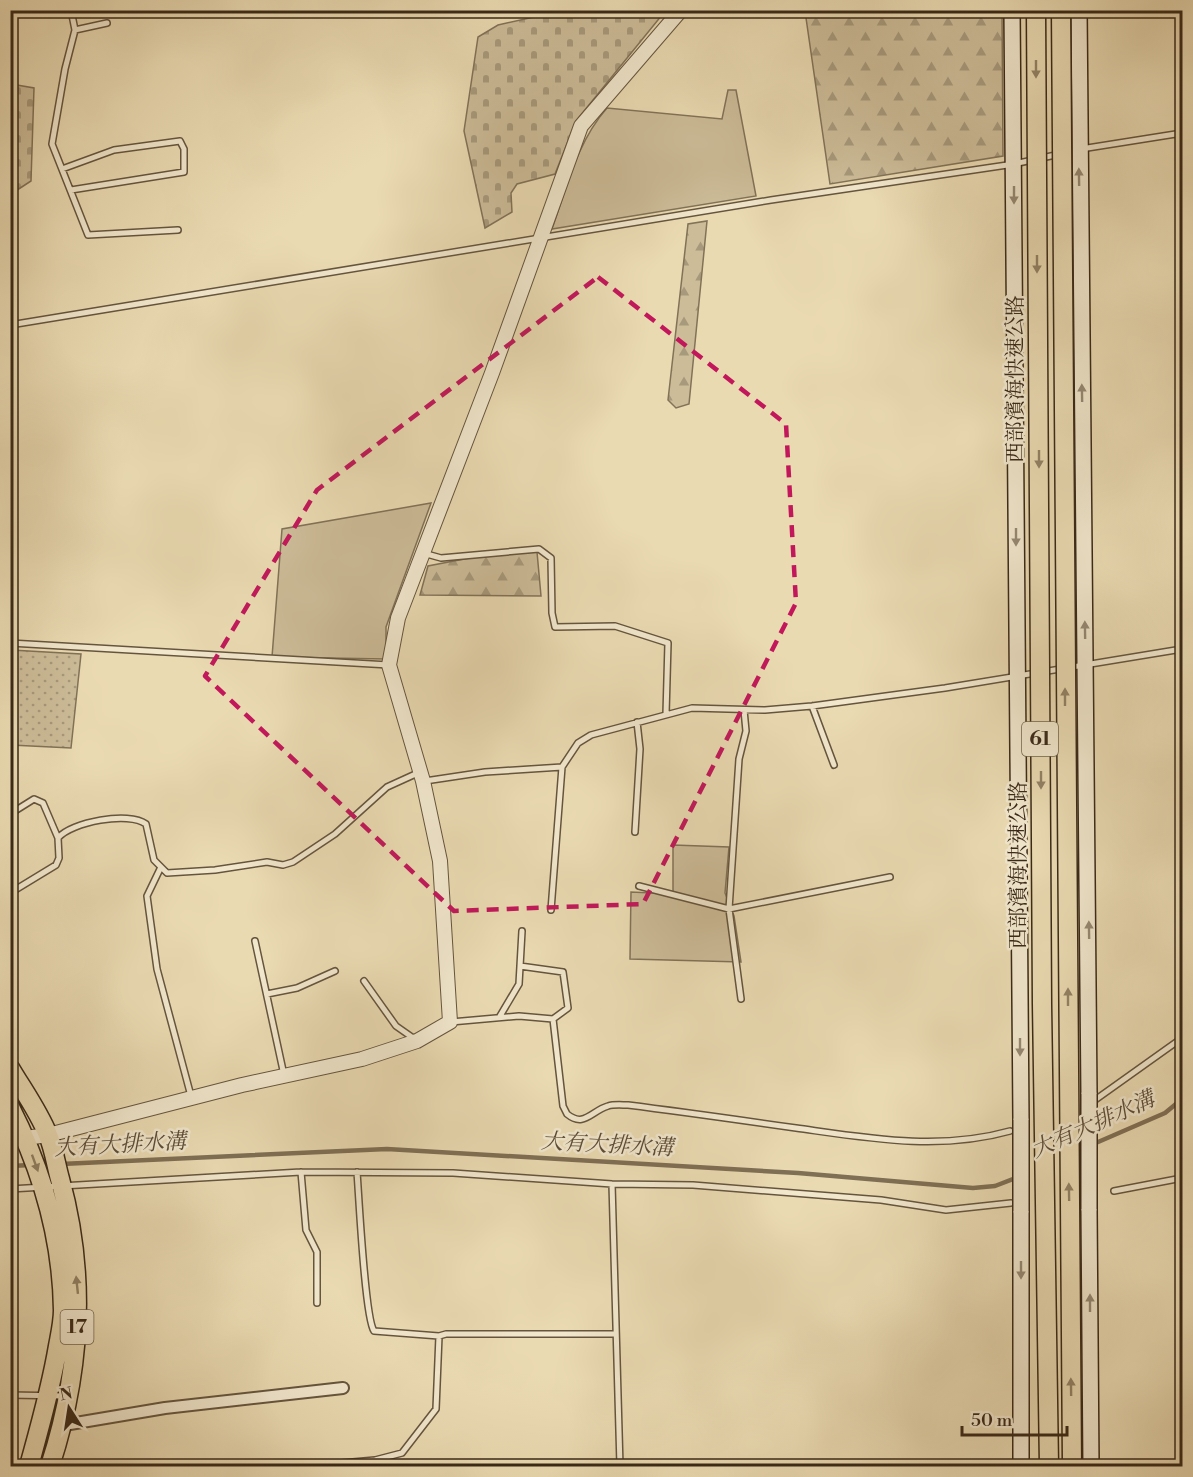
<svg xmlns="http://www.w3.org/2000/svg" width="1193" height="1477" viewBox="0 0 1193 1477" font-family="'Libre Bodoni','Noto Serif TC',serif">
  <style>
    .grass { fill: #ccbc98; stroke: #827258; stroke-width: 1.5 }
    .forest { fill: url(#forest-firs); stroke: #827258; stroke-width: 1.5 }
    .cemetery { fill: url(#cemetery-stones); stroke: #827258; stroke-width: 1.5 }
    .garden { fill: url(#garden-dots); stroke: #827258; stroke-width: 1.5 }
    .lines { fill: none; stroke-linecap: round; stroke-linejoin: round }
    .stream { stroke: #7f6f55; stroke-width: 4.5 }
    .service-casing { stroke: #65553e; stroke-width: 8 }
    .minor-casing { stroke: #65553e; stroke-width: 14 }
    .tertiary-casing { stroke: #65553e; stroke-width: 16 }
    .secondary-casing { stroke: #392918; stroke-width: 18 }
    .primary-casing { stroke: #392918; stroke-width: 21 }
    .service { stroke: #f1e7cd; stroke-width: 5 }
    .minor { stroke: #f1e7cd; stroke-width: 10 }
    .tertiary { stroke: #f1e7cd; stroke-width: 14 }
    .secondary { stroke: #f1e7cd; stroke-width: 15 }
    .primary { stroke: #eadab2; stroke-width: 18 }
    .secondary-bridge-casing { stroke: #392918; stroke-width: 18; stroke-linecap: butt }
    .trunk-bridge-casing { stroke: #392918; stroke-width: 21; stroke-linecap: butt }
    .secondary-bridge { stroke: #f1e7cd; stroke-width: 15 }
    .trunk-bridge { stroke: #eadab2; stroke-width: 18 }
    .oneway { fill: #928265 }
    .oneway2 { fill: #958872 }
    .marked { fill: none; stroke: #c2185b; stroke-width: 4.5; stroke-dasharray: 12 8; stroke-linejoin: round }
    .labels { text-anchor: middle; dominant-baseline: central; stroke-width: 5; stroke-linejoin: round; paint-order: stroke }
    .shield { fill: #f1e7cd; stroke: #70624e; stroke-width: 1.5 }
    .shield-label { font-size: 20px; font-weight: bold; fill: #392918 }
    .street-label { font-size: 21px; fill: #392918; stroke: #f1e7cd }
    .water-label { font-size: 22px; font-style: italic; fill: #5c4c37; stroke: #f1e7cd }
  </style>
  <defs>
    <pattern id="forest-firs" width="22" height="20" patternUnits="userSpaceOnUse" patternTransform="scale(1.5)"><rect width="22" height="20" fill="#ccbc98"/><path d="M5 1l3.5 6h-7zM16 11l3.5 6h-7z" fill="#a7997b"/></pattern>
    <pattern id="cemetery-stones" width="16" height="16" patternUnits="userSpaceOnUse" patternTransform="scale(1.5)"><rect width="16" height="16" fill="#ccbc98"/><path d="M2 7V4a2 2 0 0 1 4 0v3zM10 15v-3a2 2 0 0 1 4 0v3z" fill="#a7997b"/></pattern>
    <pattern id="garden-dots" width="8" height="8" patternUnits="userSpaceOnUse" patternTransform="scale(1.5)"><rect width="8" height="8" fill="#ccbc98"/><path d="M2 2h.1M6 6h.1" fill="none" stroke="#a7997b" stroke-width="1.8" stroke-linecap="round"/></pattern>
  </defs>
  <rect width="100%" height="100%" fill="#eadab2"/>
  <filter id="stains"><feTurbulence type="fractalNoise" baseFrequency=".00333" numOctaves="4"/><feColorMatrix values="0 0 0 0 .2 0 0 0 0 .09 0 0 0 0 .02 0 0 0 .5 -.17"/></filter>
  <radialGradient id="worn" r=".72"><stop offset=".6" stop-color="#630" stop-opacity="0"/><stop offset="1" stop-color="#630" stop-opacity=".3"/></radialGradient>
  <path class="grass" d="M728,90H736L756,196L552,229C567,187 577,142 607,108L722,119Z
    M431,503L386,627V659L272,657L282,529Z
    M673,845L729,847L725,893L734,916L741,962L630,959L631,892L673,894Z"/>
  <path class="forest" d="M805,11H1002L1003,156L830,184Z
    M707,221L689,404L676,408L668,400L688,224Z
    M516,549L537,552L541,596L420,595L428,566Z"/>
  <path class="cemetery" d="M552,13L662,15L576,121L555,174L517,184L511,193L512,212L485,228L464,131L478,37L498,25Z
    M11,84L34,88L31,181L11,194Z"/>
  <path class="garden" d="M11,650L81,654L71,748L11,745Z"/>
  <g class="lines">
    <path class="stream" d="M1075,1152L1165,1113L1182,1099
      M61,1164L387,1149L798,1173L973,1188L995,1186L1018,1177
      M10,1166L31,1165"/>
    <defs>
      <path id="service" d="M71,10L75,30L107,23
        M75,30L65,69L52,144L88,235L178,230
        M1081,149L1182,133
        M62,169L114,150L180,141L184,149V172L71,190
        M10,325L771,200L1014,164L1060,154
        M423,553L441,558L539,549L551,558L552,613L555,627L615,626L668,643L666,714
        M10,643L389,665
        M812,706L834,765
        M425,781L485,772L562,767L578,743L591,735L692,708L765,710L812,706L945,688L1182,649
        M10,814L34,799L43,803L58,838
        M635,832L640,749L637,722
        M160,869L147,896L157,969L191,1096
        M639,886L729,909L890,877
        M10,893L56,865L59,858L58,838C71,822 129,811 146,824L154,860L167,873L215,870L267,862L283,865L293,862L335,834L387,787L420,772
        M551,910L562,767
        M255,941L284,1075
        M520,966L563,972L568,1008L553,1019
        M364,981L396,1026L416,1040
        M267,994L297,988L335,971
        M741,999L729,909L739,759L746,731L744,710
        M500,1016L519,984L522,931
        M451,1022L519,1016L553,1019L563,1106L567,1114C584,1128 591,1111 608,1106C614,1104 622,1105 628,1105C684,1112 740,1120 796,1128C868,1138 939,1151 1010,1131
        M1095,1100L1182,1038
        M301,1172L306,1230L317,1252V1303
        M357,1172C359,1198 365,1318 374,1331L439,1336L446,1334H616
        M612,1184L620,1466
        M10,1189L301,1172L453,1173L612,1184L693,1185L881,1200L946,1210L1011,1203
        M1114,1191L1182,1178
        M10,1395L66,1396
        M308,1466L375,1460L402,1453L436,1409L439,1336"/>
      <path id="minor" d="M64,1425L165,1408L343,1388"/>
      <path id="tertiary" d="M10,1140L48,1135L242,1085L362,1059L417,1041L450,1022L440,861L423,781L389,665L398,618L492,373L581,126L681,10"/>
      <path id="secondary" d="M1012,10L1021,1120
        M1079,10L1089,1094
        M1089,1209L1091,1466
        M1021,1211V1466"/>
      <path id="primary" d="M10,1068C23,1090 39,1112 48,1135C54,1149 56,1165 60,1179C87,1277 81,1371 50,1466
        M10,1107C42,1170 62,1240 63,1310C63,1322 60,1335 58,1346C51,1388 40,1426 29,1466"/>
    </defs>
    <use href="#service" class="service-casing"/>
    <use href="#minor" class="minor-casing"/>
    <use href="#tertiary" class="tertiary-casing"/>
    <use href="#secondary" class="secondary-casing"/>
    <use href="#primary" class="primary-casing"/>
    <use href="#service" class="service"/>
    <use href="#minor" class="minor"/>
    <use href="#tertiary" class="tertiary"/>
    <use href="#secondary" class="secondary"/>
    <use href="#primary" class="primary"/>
    <defs>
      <path id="secondary-bridge" d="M1089,1094V1209
        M1021,1120V1211"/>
      <path id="trunk-bridge" d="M1036,10L1042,1004L1049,1466
        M1061,10L1072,1466"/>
    </defs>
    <use href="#secondary-bridge" class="secondary-bridge-casing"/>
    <use href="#trunk-bridge" class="trunk-bridge-casing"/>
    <use href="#secondary-bridge" class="secondary-bridge"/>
    <use href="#trunk-bridge" class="trunk-bridge"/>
  </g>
  <defs><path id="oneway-solid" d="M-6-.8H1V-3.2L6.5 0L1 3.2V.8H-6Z" transform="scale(1.5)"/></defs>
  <g class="oneway">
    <use href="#oneway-solid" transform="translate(1036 69) rotate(90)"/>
    <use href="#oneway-solid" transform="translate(1037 264) rotate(90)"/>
    <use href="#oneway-solid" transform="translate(1039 459) rotate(90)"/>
    <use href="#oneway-solid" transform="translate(1065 697) rotate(-90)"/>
    <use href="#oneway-solid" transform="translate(1041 780) rotate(90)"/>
    <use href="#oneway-solid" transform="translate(1068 997) rotate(-90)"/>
    <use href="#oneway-solid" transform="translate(35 1163) rotate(70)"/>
    <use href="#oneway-solid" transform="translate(1069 1192) rotate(-91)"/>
    <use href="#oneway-solid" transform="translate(77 1285) rotate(-96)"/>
    <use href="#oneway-solid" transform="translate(1071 1387) rotate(-91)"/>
  </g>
  <g class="oneway2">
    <use href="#oneway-solid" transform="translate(1079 177) rotate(-91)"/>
    <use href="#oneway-solid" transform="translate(1014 195) rotate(90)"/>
    <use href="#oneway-solid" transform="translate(1082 393) rotate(-91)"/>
    <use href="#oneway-solid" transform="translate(1016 537) rotate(90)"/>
    <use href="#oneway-solid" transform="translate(1085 630) rotate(-91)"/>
    <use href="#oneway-solid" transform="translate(1089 930) rotate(-91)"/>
    <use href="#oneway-solid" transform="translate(1020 1047) rotate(90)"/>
    <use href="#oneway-solid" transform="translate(1021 1270) rotate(90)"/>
    <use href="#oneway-solid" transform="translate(1090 1303) rotate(-90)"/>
  </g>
  <path class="marked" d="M598,277L786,424L796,603L643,904L454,911L205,676L317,490Z"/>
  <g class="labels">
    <g class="shield">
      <rect x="1022" y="722" width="36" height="34" rx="4.5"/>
      <rect x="60.5" y="1310" width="33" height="34" rx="4.5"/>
    </g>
    <g class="shield-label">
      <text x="1040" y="739">61</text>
      <text x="77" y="1327">17</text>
    </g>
    <g class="street-label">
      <text transform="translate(1016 379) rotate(-90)">西部濱海快速公路</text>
      <text transform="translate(1019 865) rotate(-90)">西部濱海快速公路</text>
    </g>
    <g class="water-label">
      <text transform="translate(1093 1125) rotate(-24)">大有大排水溝</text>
      <text transform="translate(120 1145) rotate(-3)">大有大排水溝</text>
      <text transform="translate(607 1145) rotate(3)">大有大排水溝</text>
    </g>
  </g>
  <rect width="1193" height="1477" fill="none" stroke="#eadab2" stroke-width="36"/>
  <rect x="12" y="12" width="1169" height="1453" fill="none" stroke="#392918" stroke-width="3"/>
  <rect x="18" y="18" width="1157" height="1441" fill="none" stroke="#392918" stroke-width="1.5"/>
  <g transform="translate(69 1408) rotate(348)" stroke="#f1e7cd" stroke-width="4.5" paint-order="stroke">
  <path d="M0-4.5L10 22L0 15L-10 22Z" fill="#392918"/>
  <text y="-9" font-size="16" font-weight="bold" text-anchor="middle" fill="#392918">N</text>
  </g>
  <path d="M962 1426v9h105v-9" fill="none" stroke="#392918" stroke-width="3"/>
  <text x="971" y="1426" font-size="18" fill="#392918" stroke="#f1e7cd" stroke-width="4.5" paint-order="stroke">50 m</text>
  <rect width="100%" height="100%" filter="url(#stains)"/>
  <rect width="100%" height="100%" fill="url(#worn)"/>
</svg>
